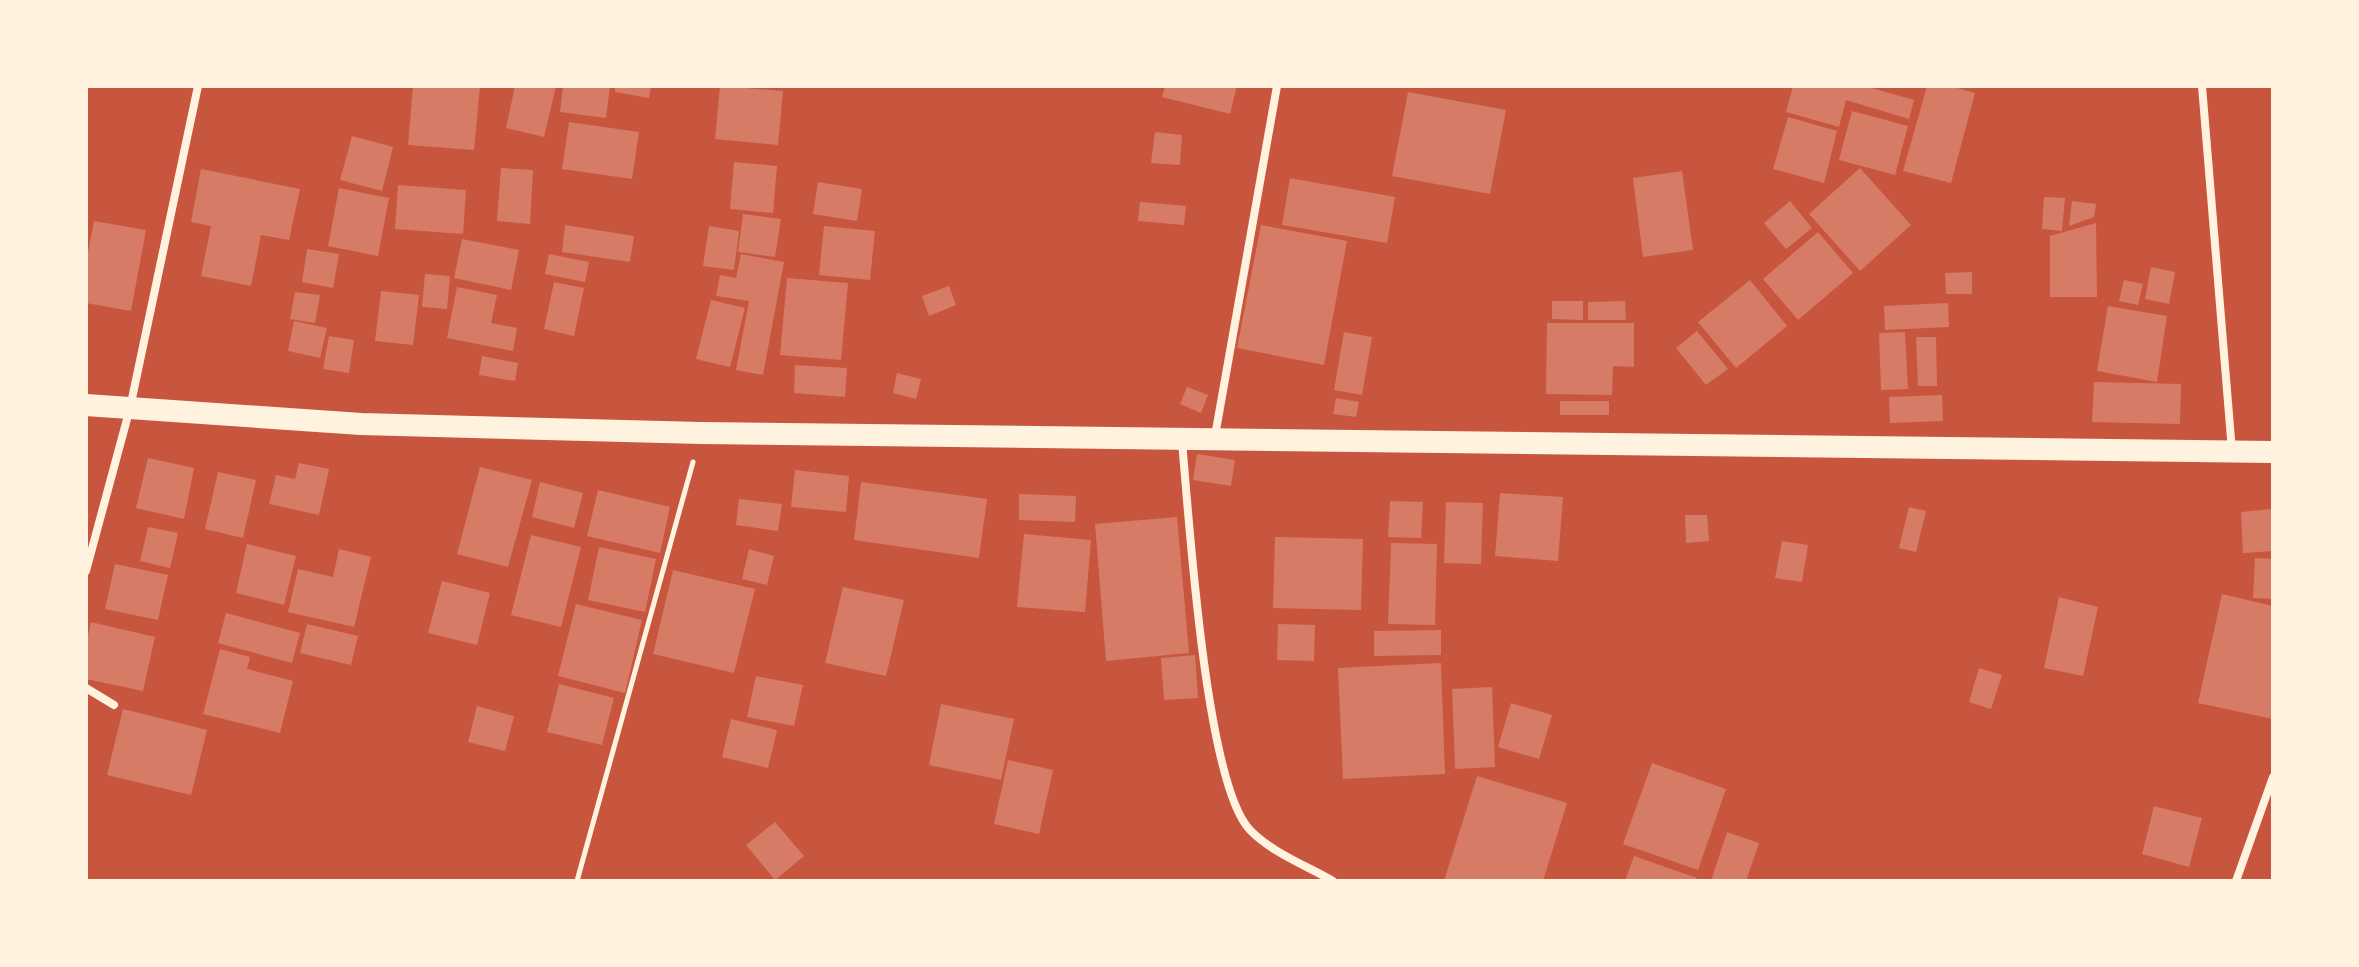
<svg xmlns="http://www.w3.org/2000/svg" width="2359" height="967" viewBox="0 0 2359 967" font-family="Roboto,sans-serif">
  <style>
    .building { fill: #d67c66 }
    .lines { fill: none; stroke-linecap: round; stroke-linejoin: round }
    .path { stroke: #fff3e0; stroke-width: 5 }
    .minor { stroke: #fff3e0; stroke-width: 8 }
    .trunk { stroke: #fff3e0; stroke-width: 22 }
  </style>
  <rect width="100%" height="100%" fill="#c8553d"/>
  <path class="building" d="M413,86H480L474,150L408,145Z
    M515,86H556L544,137L506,128Z
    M563,86H610L606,118L560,112Z
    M615,86H651L649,98L615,92Z
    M720,86L783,91L778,145L715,139Z
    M1165,86H1237L1230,114L1162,97Z
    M1793,86H1865L1914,100L1909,119L1846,100L1839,127L1786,112Z
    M1927,86H1950L1975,93L1951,183L1903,171Z
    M1408,92L1506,110L1490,194L1392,176Z
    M1852,111L1908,126L1895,175L1839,160Z
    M1788,117L1837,131L1824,183L1773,169Z
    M569,122L639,132L632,179L562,169Z
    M1155,132L1182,135L1180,165L1151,163Z
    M352,136L393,147L382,191L340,180Z
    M734,162L777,166L773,213L730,209Z
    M501,168L533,170L530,224L497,221Z
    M1860,168L1911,225L1860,271L1809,214Z
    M201,169L300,189L289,240L261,235L251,286L201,276L211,226L191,222Z
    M1682,171L1693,250L1643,257L1633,178Z
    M1290,178L1395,197L1387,243L1282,225Z
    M818,182L862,189L857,221L813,214Z
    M398,185L466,190L463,234L395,229Z
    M339,188L389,198L378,256L328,246Z
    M2044,197L2065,198L2062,231L2042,229Z
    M1790,201L1812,228L1786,249L1764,223Z
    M2072,201L2096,204L2094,217L2069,226Z
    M1140,202L1186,206L1184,225L1138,221Z
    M743,214L781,219L775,257L738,252Z
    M94,221L146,230L131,311L86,303V262Z
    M2096,223L2097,297H2050V236Z
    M565,225L634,236L630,262L562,252Z
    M1261,225L1347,241L1324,365L1237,348Z
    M709,226L739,231L734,270L703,266Z
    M824,226L875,231L870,280L819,275Z
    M1818,232L1853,273L1798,320L1763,279Z
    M462,239L519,250L511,290L454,278Z
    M307,249L339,254L333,288L302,282Z
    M549,254L589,262L585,282L545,274Z
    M741,254L784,262L763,375L736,370L749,301L716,296L720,275L736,278Z
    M2151,267L2175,272L2169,304L2145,299Z
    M1972,272V294H1946L1945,273Z
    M425,274L450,276L447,309L422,307Z
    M787,278L848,283L841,360L780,355Z
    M1750,280L1787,326L1736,368L1698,322Z
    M2124,280L2143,284L2138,305L2119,301Z
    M554,282L584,288L574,336L544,329Z
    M949,286L956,305L929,316L922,296Z
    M457,287L497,295L491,323L517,328L513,351L447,338Z
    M381,291L419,295L413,345L375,341Z
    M295,292L320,295L315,323L290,319Z
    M711,300L745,308L730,367L696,359Z
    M1552,301H1583V320L1552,319Z
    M1625,301L1626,320H1588V302Z
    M1948,303L1949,327L1885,330L1884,306Z
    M2108,306L2167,316L2157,382L2097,371Z
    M294,321L327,328L320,358L288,351Z
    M1547,323H1634V367L1613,366L1612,395L1546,394Z
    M1697,331L1728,369L1706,385L1676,348Z
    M1344,332L1372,337L1362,395L1334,390Z
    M1905,332L1908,389L1881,390L1879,333Z
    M329,336L354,340L349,373L323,369Z
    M1916,337H1936L1937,386H1918Z
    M482,356L518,363L515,381L479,375Z
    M795,365L847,368L845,397L794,393Z
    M897,373L921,379L916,399L893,393Z
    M2094,382L2181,384L2180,424L2092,422Z
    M1187,387L1208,395L1201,413L1180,404Z
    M1942,395L1943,421L1890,423L1889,397Z
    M1336,398L1359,402L1356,417L1333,414Z
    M1560,401H1609V415H1560Z
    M1197,454L1235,460L1231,486L1193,480Z
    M148,458L194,468L184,519L136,508Z
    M299,463L329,469L319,515L269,504L276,475L295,479Z
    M480,467L532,480L508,567L457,554Z
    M795,470L849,476L846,512L791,507Z
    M218,472L256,480L243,538L205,529Z
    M540,482L583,493L574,528L532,517Z
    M861,482L987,499L979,558L854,540Z
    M598,490L670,507L660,553L587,536Z
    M1500,493L1563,497L1558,561L1495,556Z
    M1019,494L1076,496L1075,522L1019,520Z
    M739,499L782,504L778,531L736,525Z
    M1390,501L1423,502L1421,538L1388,537Z
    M1446,502L1483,503L1481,564L1444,563Z
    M1909,507L1926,511L1916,552L1899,548Z
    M2271,509L2273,551L2243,553L2241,512Z
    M1685,515H1707L1709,541L1686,543Z
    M1177,517L1189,653L1106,661L1095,524Z
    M148,527L178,533L170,568L140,561Z
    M1024,534L1091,540L1085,612L1017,607Z
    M531,535L581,547L561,627L511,615Z
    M1275,537L1363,539L1361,610L1273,608Z
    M1782,541L1808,545L1802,582L1775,578Z
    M1391,543L1437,544L1435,625L1388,624Z
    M247,544L296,556L284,605L236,593Z
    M599,547L656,559L645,612L588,600Z
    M339,549L371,557L354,627L288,612L298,569L333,577Z
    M749,549L774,556L767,585L742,579Z
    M2255,558L2273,559V599L2253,598Z
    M115,564L168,575L158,620L105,609Z
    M673,570L755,589L734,673L653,654Z
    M442,581L490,593L477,645L428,633Z
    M843,587L904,600L886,676L825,663Z
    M2222,594L2273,606V719L2198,703Z
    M2059,597L2098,607L2083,676L2044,668Z
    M576,604L642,620L625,693L558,676Z
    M226,613L300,633L292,663L218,643Z
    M91,622L155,637L143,691L86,679V644Z
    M307,624L358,636L351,665L300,653Z
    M1278,624L1315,625L1314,661L1277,660Z
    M1441,630V655L1374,656V631Z
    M220,649L250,657L247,669L293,681L280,733L203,714Z
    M1195,655L1198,698L1164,700L1161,658Z
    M1441,663L1445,774L1343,779L1338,668Z
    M1979,668L2002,675L1991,709L1969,702Z
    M756,676L803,685L794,726L747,717Z
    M559,684L614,698L602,745L547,732Z
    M1492,687L1495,767L1455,769L1452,689Z
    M1511,703L1552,715L1539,759L1498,747Z
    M941,704L1014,719L1001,780L929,765Z
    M477,706L514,716L505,751L468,742Z
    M123,709L207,730L191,795L107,775Z
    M731,719L777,730L768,768L722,757Z
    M1008,760L1053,770L1039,834L994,824Z
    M1652,763L1726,789L1698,870L1623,844Z
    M1477,776L1567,803L1543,881H1444Z
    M2154,806L2202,818L2189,867L2142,854Z
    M775,822L804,856L775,880L746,845Z
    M1727,832L1759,843L1746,881H1711Z
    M1634,856L1697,878L1696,881H1625Z"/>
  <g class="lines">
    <path class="path" d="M577,881L693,462"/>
    <path class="minor" d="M2202,86L2232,451
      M1215,436L1277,86
      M1182,442C1189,515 1205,783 1250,830C1271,852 1307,866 1333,881
      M86,571L130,408L198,86
      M86,688L114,705
      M2236,881L2273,777"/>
    <path class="trunk" d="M86,405L361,424L701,433L2273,452"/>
  </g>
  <rect width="2359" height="967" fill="none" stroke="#fff3e0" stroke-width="176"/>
</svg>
